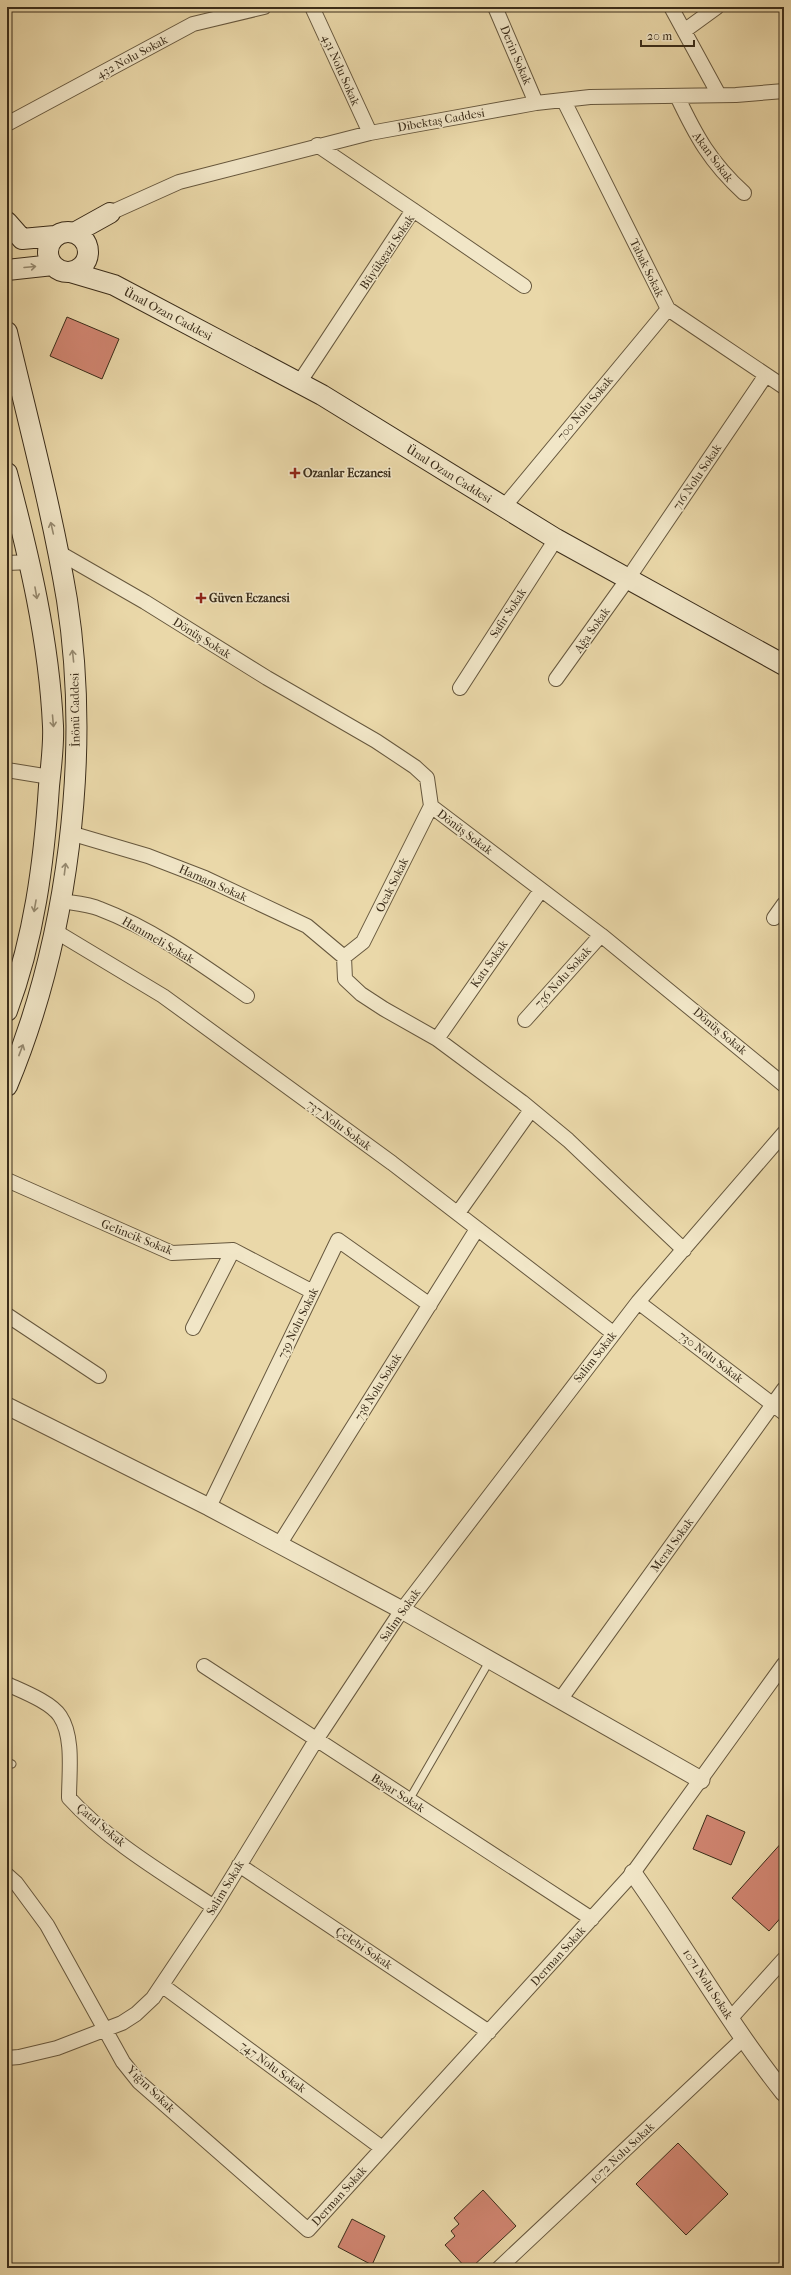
<svg xmlns="http://www.w3.org/2000/svg" width="791" height="2275" viewBox="0 0 791 2275" font-family="'IM FELL French Canon',serif">
  <style>
    .building { fill: #d18672; stroke: #3b2d1a }
    .lines { fill: none; stroke-linecap: round; stroke-linejoin: round }
    .service-casing { stroke: #67583e; stroke-width: 9 }
    .minor-casing { stroke: #67583e; stroke-width: 16 }
    .tertiary-casing { stroke: #67583e; stroke-width: 19 }
    .secondary-casing { stroke: #3b2d1a; stroke-width: 22 }
    .service { stroke: #f1e6c7; stroke-width: 7 }
    .minor { stroke: #f1e6c7; stroke-width: 14 }
    .tertiary { stroke: #f1e6c7; stroke-width: 17 }
    .secondary { stroke: #f1e6c7; stroke-width: 20 }
    .oneway { stroke: #968a70 }
    .poi-dot { fill: #8f2418; stroke: #f1e6c7; stroke-width: 1.5 }
    .labels { text-anchor: middle; dominant-baseline: central; stroke-width: 3; stroke-linejoin: round; paint-order: stroke }
    .street-label { font-size: 12px; fill: #3b2d1a; stroke: #f1e6c7 }
    .poi-label { font-size: 12px; font-weight: bold; fill: #3b2d1a; stroke: #f1e6c7; text-anchor: start }
  </style>
  <rect width="100%" height="100%" fill="#ead8a9"/>
  <filter id="stains"><feTurbulence type="fractalNoise" baseFrequency=".005" numOctaves="4"/><feColorMatrix values="0 0 0 0 .2 0 0 0 0 .09 0 0 0 0 .02 0 0 0 .5 -.17"/></filter>
  <radialGradient id="worn" r=".72"><stop offset=".6" stop-color="#630" stop-opacity="0"/><stop offset="1" stop-color="#630" stop-opacity=".3"/></radialGradient>
  <path class="building" d="M67,317L119,339L102,379L50,356Z
    M707,1815L745,1832L731,1865L693,1849Z
    M784,1840V1914L769,1931L732,1898Z
    M678,2143L728,2194L686,2235L636,2184Z
    M483,2190L516,2226L471,2268H466L445,2245L455,2236L451,2231L459,2224L454,2218Z
    M352,2219L385,2236L372,2265L338,2247Z"/>
  <g class="lines">
    <defs>
      <path id="service" d="M7,1762L12,1764
        M409,1800L490,1660"/>
      <path id="minor" d="M312,7L370,133
        M495,7L536,103
        M671,7L719,95
        M684,31L717,7
        M677,96C696,136 710,162 744,193
        M564,101L668,309L784,387
        M7,124L193,24L264,7
        M317,145L413,210
        M110,213L179,182L370,133L536,103L590,97L736,95L784,91
        M299,383L413,210L524,286
        M503,508L668,309
        M58,552L145,602L267,678L376,741L415,767L427,778L431,806L601,935L784,1085
        M7,563L31,562
        M556,679L627,580L766,375
        M460,688L556,539
        M7,770L50,777
        M70,833L148,856L205,878L307,926L344,957
        M61,901C74,903 89,904 100,909C153,929 201,964 247,996
        M774,918L784,904
        M55,931L163,996L392,1163L613,1333
        M344,957L345,979L361,994L384,1009L437,1039L522,1102L568,1140L684,1250
        M344,957L363,942L431,806
        M525,1020L601,935
        M437,1039L541,890
        M7,1180L172,1253L233,1250L313,1292
        M458,1213L531,1110
        M638,1302L784,1413
        M7,1315L99,1376
        M193,1328L233,1250
        M209,1507L338,1240L430,1305
        M279,1545L477,1229
        M204,1666L592,1919
        M7,1684C22,1691 51,1702 60,1716C74,1737 69,1773 69,1798C108,1841 166,1875 214,1907
        M560,1700L784,1389
        M239,1865L489,2032
        M7,1875L16,1883L47,1925L123,2062L139,2082L308,2230L633,1873L784,1664
        M163,1986L382,2148
        M730,2019L784,1959
        M7,2058L19,2057L57,2048L122,2023L136,2014L153,1998L214,1907L316,1740L402,1610L638,1302L784,1133
        M499,2268L744,2038"/>
      <path id="tertiary" d="M7,1406L209,1507L402,1610L701,1780
        M633,1873C685,1946 729,2024 784,2093"/>
      <path id="secondary" d="M7,222L22,239L55,236
        M48 252a20 20 0 1 1 40 0a20 20 0 1 1-40 0Z
        M74,233L110,213
        M7,270L53,265
        M70,272L114,285L322,395L556,539L784,665
        M7,332C28,421 52,510 67,600C91,756 68,940 7,1086
        M7,473C29,556 49,640 53,726C54,745 51,766 49,786C44,863 34,939 7,1011"/>
    </defs>
    <use href="#service" class="service-casing"/>
    <use href="#minor" class="minor-casing"/>
    <use href="#tertiary" class="tertiary-casing"/>
    <use href="#secondary" class="secondary-casing"/>
    <use href="#service" class="service"/>
    <use href="#minor" class="minor"/>
    <use href="#tertiary" class="tertiary"/>
    <use href="#secondary" class="secondary"/>
  </g>
  <defs><path id="oneway-shaft" d="M-6 0H5M1.5-3L5.5 0L1.5 3" fill="none" stroke-width="1.6" stroke-linecap="round" stroke-linejoin="round"/></defs>
  <g class="oneway">
    <use href="#oneway-shaft" transform="translate(30 267) rotate(-5)"/>
    <use href="#oneway-shaft" transform="translate(52 528) rotate(-103)"/>
    <use href="#oneway-shaft" transform="translate(36 593) rotate(80)"/>
    <use href="#oneway-shaft" transform="translate(73 656) rotate(-96)"/>
    <use href="#oneway-shaft" transform="translate(53 721) rotate(85)"/>
    <use href="#oneway-shaft" transform="translate(65 869) rotate(-83)"/>
    <use href="#oneway-shaft" transform="translate(35 906) rotate(100)"/>
    <use href="#oneway-shaft" transform="translate(21 1050) rotate(-69)"/>
  </g>
  <g class="poi-dot">
    <path d="M293 467h4v4h4v4h-4v4h-4v-4h-4v-4h4z"/>
    <path d="M199 592h4v4h4v4h-4v4h-4v-4h-4v-4h4z"/>
  </g>
  <g class="labels">
    <g class="street-label">
      <text transform="translate(516 55) rotate(67)">Derin Sokak</text>
      <text transform="translate(132 57) rotate(-28)">432 Nolu Sokak</text>
      <text transform="translate(341 70) rotate(66)">431 Nolu Sokak</text>
      <text transform="translate(441 120) rotate(-10)">Dibektaş Caddesi</text>
      <text transform="translate(713 157) rotate(53)">Akan Sokak</text>
      <text transform="translate(387 252) rotate(-56)">Büyükgazi Sokak</text>
      <text transform="translate(647 268) rotate(64)">Tabak Sokak</text>
      <text transform="translate(168 314) rotate(28)">Ünal Ozan Caddesi</text>
      <text transform="translate(585 408) rotate(-50)">700 Nolu Sokak</text>
      <text transform="translate(449 474) rotate(32)">Ünal Ozan Caddesi</text>
      <text transform="translate(697 477) rotate(-56)">716 Nolu Sokak</text>
      <text transform="translate(508 613) rotate(-57)">Safir Sokak</text>
      <text transform="translate(592 630) rotate(-55)">Ağa Sokak</text>
      <text transform="translate(202 638) rotate(32)">Dönüş Sokak</text>
      <text transform="translate(75 710) rotate(-91)">İnönü Caddesi</text>
      <text transform="translate(465 832) rotate(37)">Dönüş Sokak</text>
      <text transform="translate(213 883) rotate(24)">Hamam Sokak</text>
      <text transform="translate(392 885) rotate(-64)">Ocak Sokak</text>
      <text transform="translate(158 940) rotate(30)">Hanımeli Sokak</text>
      <text transform="translate(489 964) rotate(-55)">Katı Sokak</text>
      <text transform="translate(563 977) rotate(-48)">736 Nolu Sokak</text>
      <text transform="translate(720 1031) rotate(40)">Dönüş Sokak</text>
      <text transform="translate(339 1125) rotate(36)">737 Nolu Sokak</text>
      <text transform="translate(137 1237) rotate(22)">Gelincik Sokak</text>
      <text transform="translate(298 1323) rotate(-64)">739 Nolu Sokak</text>
      <text transform="translate(595 1357) rotate(-52)">Salim Sokak</text>
      <text transform="translate(711 1357) rotate(37)">730 Nolu Sokak</text>
      <text transform="translate(378 1387) rotate(-58)">738 Nolu Sokak</text>
      <text transform="translate(672 1545) rotate(-54)">Meral Sokak</text>
      <text transform="translate(400 1615) rotate(-55)">Salim Sokak</text>
      <text transform="translate(398 1793) rotate(33)">Başar Sokak</text>
      <text transform="translate(101 1825) rotate(40)">Çatal Sokak</text>
      <text transform="translate(225 1888) rotate(-59)">Salim Sokak</text>
      <text transform="translate(364 1948) rotate(34)">Çelebi Sokak</text>
      <text transform="translate(558 1956) rotate(-48)">Derman Sokak</text>
      <text transform="translate(708 1984) rotate(57)">1071 Nolu Sokak</text>
      <text transform="translate(273 2067) rotate(36)">747 Nolu Sokak</text>
      <text transform="translate(151 2089) rotate(44)">Yığın Sokak</text>
      <text transform="translate(622 2153) rotate(-43)">1072 Nolu Sokak</text>
      <text transform="translate(339 2196) rotate(-48)">Derman Sokak</text>
    </g>
    <g class="poi-label">
      <text x="303" y="473">Ozanlar Eczanesi</text>
      <text x="209" y="598">Güven Eczanesi</text>
    </g>
  </g>
  <rect width="791" height="2275" fill="none" stroke="#ead8a9" stroke-width="24"/>
  <rect x="8" y="8" width="775" height="2259" fill="none" stroke="#3b2d1a" stroke-width="2"/>
  <rect x="12" y="12" width="767" height="2251" fill="none" stroke="#3b2d1a"/>
  <path d="M641 40v6h53v-6" fill="none" stroke="#3b2d1a" stroke-width="2"/>
  <text x="647" y="40" font-size="12" fill="#3b2d1a" stroke="#f1e6c7" stroke-width="3" paint-order="stroke">20 m</text>
  <rect width="100%" height="100%" filter="url(#stains)"/>
  <rect width="100%" height="100%" fill="url(#worn)"/>
</svg>
